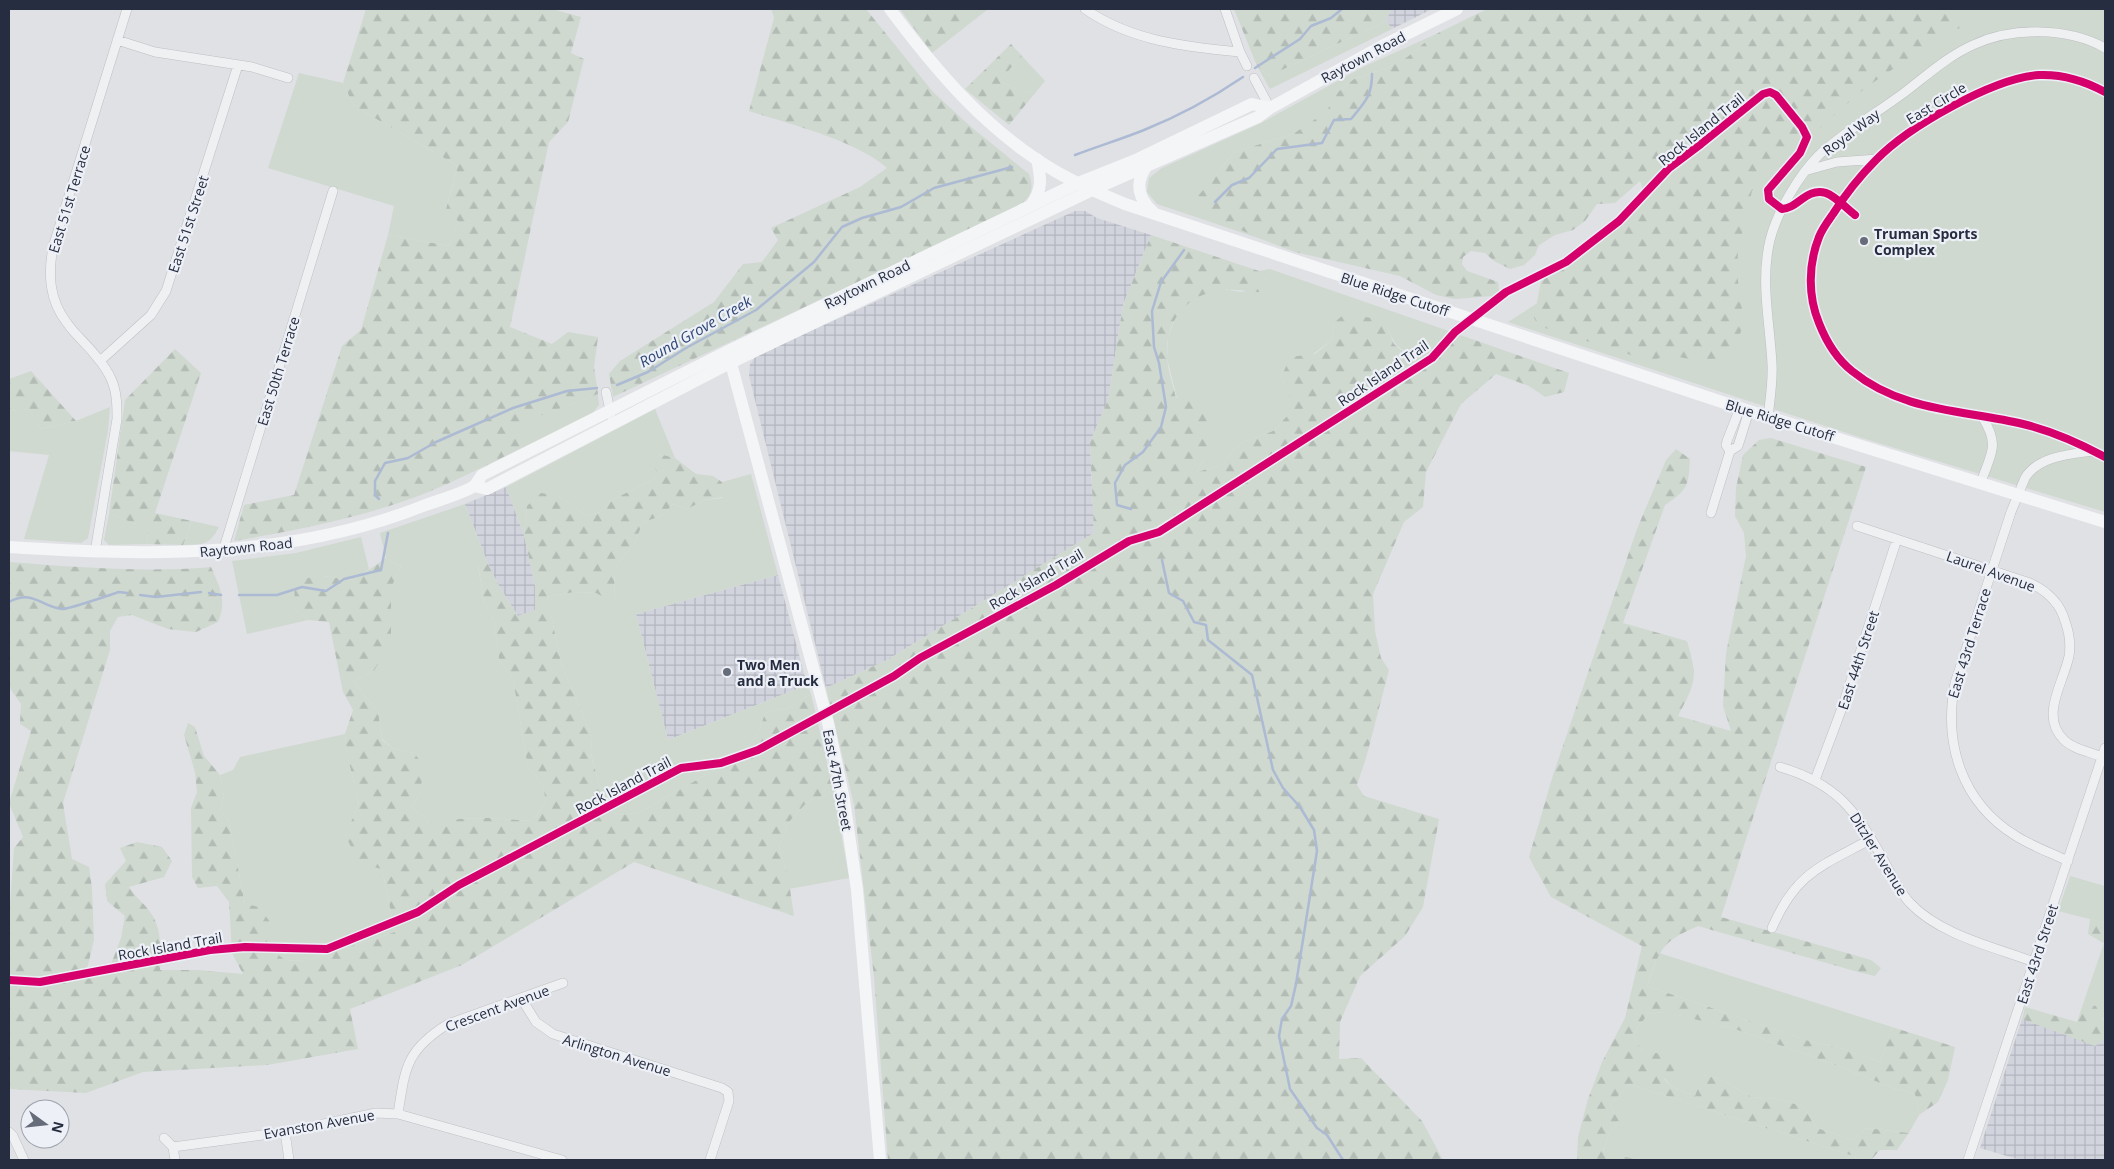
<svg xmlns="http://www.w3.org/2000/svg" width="2114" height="1169" viewBox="0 0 2114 1169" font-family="'Open Sans',sans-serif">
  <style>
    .industrial { fill: url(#industrial-grid) }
    .green { fill: #cfd9d0 }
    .forest { fill: url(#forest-firs) }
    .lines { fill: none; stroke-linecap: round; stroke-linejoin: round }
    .stream { stroke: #acbad3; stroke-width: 2.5 }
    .street-casing { stroke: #bebfc3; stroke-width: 10 }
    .street { stroke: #eff0f2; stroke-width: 9 }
    .secondary { stroke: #f4f5f6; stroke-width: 12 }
    .cycleway-casing { stroke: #edf0f6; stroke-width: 11 }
    .cycleway { stroke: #d6006c; stroke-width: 8 }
    .poi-dot { fill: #676c7a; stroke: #edf0f6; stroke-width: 2 }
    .labels { text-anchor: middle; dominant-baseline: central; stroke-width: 4.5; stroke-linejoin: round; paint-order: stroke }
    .street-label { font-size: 14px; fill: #262d40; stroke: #edf0f6 }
    .poi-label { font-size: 14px; font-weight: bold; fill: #262d40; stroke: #edf0f6; text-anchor: start }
    .water-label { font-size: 15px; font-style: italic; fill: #2e4776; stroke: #edf0f6 }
  </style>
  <defs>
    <pattern id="industrial-grid" width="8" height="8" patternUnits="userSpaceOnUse" patternTransform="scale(1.25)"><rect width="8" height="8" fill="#d1d4dc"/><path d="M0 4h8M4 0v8" fill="none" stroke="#b3b6be"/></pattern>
    <pattern id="forest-firs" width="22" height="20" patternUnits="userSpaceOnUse" patternTransform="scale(1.25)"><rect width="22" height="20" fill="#cfd9d0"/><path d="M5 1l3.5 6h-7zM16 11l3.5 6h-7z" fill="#b2bbb4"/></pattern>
  </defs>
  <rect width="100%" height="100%" fill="#e0e1e5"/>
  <path class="industrial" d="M1391,9H1432L1392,29L1386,21Z
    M1075,211H1085L1097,218L1151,235L1123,305L1108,400L1090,442L1094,533L887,660L826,688L749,376L750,364L756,356Z
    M506,487L524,535L535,586L536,610L518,616L499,586L488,564L465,504Z
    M778,575L807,685L668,740L636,614Z
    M2022,1019L2095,1045L2105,1039V1160H2020L1980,1148Z"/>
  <path class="green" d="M1942,9H2105V512L1862,438L1508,322L1536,304Z
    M1386,21L1392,29L1270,89L1257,66L1269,76Z
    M1434,35L1406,58L1387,68L1354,79L1338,92L1327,112L1293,134L1234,152L1216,176L1234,226L1261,239L1157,204L1147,192L1149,178L1162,168L1261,123L1363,67Z
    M1022,56L1045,81L1035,93L1017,89L999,81Z
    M299,73L343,83L354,106L458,166L446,208L458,221L449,246L388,235L394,206L268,168Z
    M1270,269L1443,329L1437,341L1422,355C1400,350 1397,350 1388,329L1334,323L1332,340L1281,378L1289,391V414L1273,431L1241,443L1222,465L1197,472L1211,444L1201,398L1177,399L1167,358L1168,337L1177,314L1198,295L1222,289L1242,292L1268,281L1259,271Z
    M598,394L599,405L591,415L522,448L512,426Z
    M110,407L108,430L88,538L81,543L24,539L49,455L9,451V411L29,409L40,429L76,421Z
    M655,409L675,458L659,454L655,464L658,477L610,501L600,512L587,516L559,496L527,506L524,535L506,487Z
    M751,474L778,575L636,614L668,740L807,685L811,694L788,708L765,713L759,732L743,754L638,813L617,815L607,807L599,784L591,754L592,737L562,666L547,597L574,592L596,593L615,602L614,569L635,542L643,522L662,516L673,504L687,509L705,500L722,498V482Z
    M465,504L488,564L478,566L484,602L494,621L499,659L513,679L528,768L543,785L546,803L532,821L488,818L458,819L434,835L427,820L412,807L420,793L414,753L392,748L382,739L378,711L353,682L374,671L389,611L391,588L401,566L386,558L380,533Z
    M109,514L148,528L147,544L109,545L104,540Z
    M192,521L219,527C209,546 203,544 183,545Z
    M361,537L369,569L354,580L322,576L294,608L308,620L247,634L232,561L296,553Z
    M345,734L347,754L359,803L345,836L382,869L395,932L306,961L285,960L265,945L270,922L245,904L229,822L220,810L224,796L220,775L233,770L240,757Z
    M834,792L849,878L789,889L788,876L779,847L789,822L808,801Z
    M2070,876L2105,886V923L2058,911Z
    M2104,943L2105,944V1020L2083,1004Z
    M1659,953L1892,1027L1880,1062L1836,1047L1809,1041L1647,986Z
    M1665,1012L1732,1028L1830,1063L1893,1088L1915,1094L1919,1115L1909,1133L1866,1128L1852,1140L1817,1128L1804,1107L1779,1099L1752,1097L1718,1078L1703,1075L1695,1096L1672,1087L1643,1053L1633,1034L1648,1014Z
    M1629,1084L1866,1160H1639L1603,1153L1608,1136L1619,1121L1610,1105Z"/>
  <path class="forest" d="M366,9H552L581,17L571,53L584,59L568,122L549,142L510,327L552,344L568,332L598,337L594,367L598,394L513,426L522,448C490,463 458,480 426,493C364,517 299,530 234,541L244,505L294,495L342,346L361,330L388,235L449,246L458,221L446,209L458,166L354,106L343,83Z
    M771,9H866L933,92L970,126L1029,174C1034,188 1032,195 1021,205L613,397L609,374L620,361L714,302L743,264L762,262L778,240L771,228L860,187L887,168C857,141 789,124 749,111L774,18Z
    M900,9H986L987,10L932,53Z
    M1234,9H1391L1386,21L1269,76L1257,66Z
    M1487,9H1980L1970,15L1965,27L1952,30L1938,46L1893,69L1865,88L1803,143L1780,151L1764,169L1752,191L1738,251L1737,274L1742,310L1741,331L1735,349L1726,364L1705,359H1689L1669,355L1650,361L1539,326L1534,318L1541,281L1558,266L1621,219L1633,205L1643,189L1640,181L1615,203L1597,204L1585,221L1573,230L1555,235L1539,245L1535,255L1524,265L1510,269L1494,261L1485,253L1471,251L1463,257L1462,264L1467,271L1498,282L1499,291L1492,296L1455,299L1436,295L1400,276L1295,252L1261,239L1196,210L1195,199L1216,176L1234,152L1293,134L1326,112L1338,92L1354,79L1387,68L1406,58L1434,35Z
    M1011,44L1022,56L999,81L1017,89L1035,93L1009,125L965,89Z
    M1151,235L1259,271L1268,281L1262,292C1250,292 1230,288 1220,290C1185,296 1165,322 1167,357C1168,371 1173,385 1176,398H1201L1214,413L1211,444L1197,472L1222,465L1241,443L1273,431L1289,414V391L1281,378L1290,357L1315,354L1332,340L1334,323L1344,314L1372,318L1388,329L1394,344L1401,350L1422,355L1437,341L1443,329L1569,373L1564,392L1545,397L1529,386L1496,374L1461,404L1426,472L1423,507L1404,522L1373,594L1375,631L1381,658L1389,670L1366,758L1357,785L1364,796L1439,819L1423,907L1405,936L1360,976L1340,1022L1339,1059L1361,1058L1422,1121L1443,1160H888L874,977L854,805L826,688L887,660L1094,533L1090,442L1108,400L1123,305Z
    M175,349L201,373L155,513L192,521L183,545L147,544L148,528L109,514L125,400Z
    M31,371L76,421L40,429L29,409L9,411V379Z
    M1771,438L1866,467L1721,917L1871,960L1881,968L1875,976L1858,972L1698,926C1661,942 1660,949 1647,986L1809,1041L1836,1047L1880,1062L1892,1027L1955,1047L1948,1080L1938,1102L1919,1115L1915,1094L1893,1088L1830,1063L1732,1028L1664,1012L1648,1014L1633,1034L1643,1053H1672L1675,1070L1664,1079L1672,1087L1695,1096L1703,1075L1718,1078L1752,1097L1779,1099L1804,1107L1817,1128L1852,1140L1866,1128L1909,1133L1897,1150H1880L1871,1160H1866L1629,1084L1610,1105L1619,1121L1608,1136L1603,1152L1639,1160H1577L1578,1137L1588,1099L1602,1062L1625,1018L1642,946L1551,897L1529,857L1553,775L1637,529L1666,460L1676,449L1690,459C1688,486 1689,489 1665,505L1623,623L1687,641C1698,679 1696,681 1678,716L1731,731L1723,706L1726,653L1746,556L1744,533L1735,516L1736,488L1743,455L1759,440Z
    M659,454L675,458L696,474L713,476L722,482V497L705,500L687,509L673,504L662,516L643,522L635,542L614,569L615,603L596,593L574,592L547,597L562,666L592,737L591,755L599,784L607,807L617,815L638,813L743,754L759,732L765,713L788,708L811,694L834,792L808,801L789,822L779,847L788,876L794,916L634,862L462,965L350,1009L358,1049L267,1065L143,1072L86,1093L9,1089V918L14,848L23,837L9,803L31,731L20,724L21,704L9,687V562C76,567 144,573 211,567C220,587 227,601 218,622L196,632L168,629L132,615L118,617L110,631V650L63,803L72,859L89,867L92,888L94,940L87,969L108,972L121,938L125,916L107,901L105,884L126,861L120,848L137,842L162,847L172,861L164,877L129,887C135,897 144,903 150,912C162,927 161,952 160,970H198L243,974L232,953L229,902L217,886L198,888L192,877L191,808L197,792L195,772L184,735L188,723L195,727L204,756L220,775L224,796L220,810L229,822L245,904L259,907L270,922L266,945L285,960L306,961L395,932L382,869L361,864L345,836L359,803L347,754L345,734L353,710L343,692L329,622L308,620L294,608L295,580L322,576L354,580L386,558L401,566L391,588V640L374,671L353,682L378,711L382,740L392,748L414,753L424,766L420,793L412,807L427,820L434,834L458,819L488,818L532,821L546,803L543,785L528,768L513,679L499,659L494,621L484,602L478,565L488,564L499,586L518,616L535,610V586L524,535L527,506L541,493L559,496L587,516L600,512L610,501L658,477L654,464Z
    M2090,919L2105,923V944L2088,934Z
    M2083,1004L2096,1006L2102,1019L2105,1020V1039L2095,1046L2022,1019L2025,1007L2077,1022Z"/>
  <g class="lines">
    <path class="stream" d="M1255,68L1300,39L1311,26L1331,18L1342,9
      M1075,155C1098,146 1122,139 1144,130C1179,116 1212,98 1243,77
      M1215,202L1232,185L1249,178L1277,149L1322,143L1334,120L1351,119C1365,102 1372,96 1372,74
      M617,385L648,372L686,348L756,310L814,262L842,227L862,218L901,207L934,188L1012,167
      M379,499L375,495V481L385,463L408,458L436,442L513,408L567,391L597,388
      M1131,509L1117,505L1115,483L1125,465L1143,452L1161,427L1166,407L1159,363L1154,347L1152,311L1161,282L1184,250
      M1162,560L1169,593L1183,601L1194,622L1206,625L1208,640L1252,675L1273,770L1283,788L1300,807L1314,830L1317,851L1296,984L1291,1006L1282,1019L1279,1036L1290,1089L1317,1128L1327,1135L1343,1160
      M209,593L221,595
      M140,595L156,597L201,592
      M239,595H277L302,587L326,591L344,579L381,570L388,533
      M9,602C33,589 41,607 62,609C70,609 109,595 119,592L127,593"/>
    <defs>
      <path id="street" d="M1085,9C1131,41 1186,47 1240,52
        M1225,9L1240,52L1247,66
        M117,40L155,52L252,67L288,78
        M1254,78L1270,108
        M2105,92C2085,81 2063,74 2039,75C1993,78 1908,127 1876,160C1860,176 1845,195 1833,214C1828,221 1822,229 1819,237C1808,265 1808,296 1819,323C1826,341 1837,359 1852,371C1902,412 1964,410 2023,424C2052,431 2079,443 2105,457
        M1808,170L1837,162L1878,159
        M100,361L151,315L166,291L238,65
        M606,392L613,424
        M1740,408L1727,441L1726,445L1730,451L1738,446L1749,411
        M1768,417C1770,400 1773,381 1772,364C1770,323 1760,281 1770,240C1777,212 1799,175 1819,155C1845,131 1877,113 1905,92C1926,76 1948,56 1973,45C2012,27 2068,27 2105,48
        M1981,482C1991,453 2000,446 1983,418
        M1711,513L1730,451
        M1857,526L2030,583C2047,591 2060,603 2065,621C2069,632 2071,644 2069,656C2064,682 2039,716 2064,740C2073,749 2090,752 2102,757
        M223,551L333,191
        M95,552L117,419C117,406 117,393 112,381C108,371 102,363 95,355C87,344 75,335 67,323C49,300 48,274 53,247L127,9
        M1780,767C1838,784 1856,811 1884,861C1892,876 1899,891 1910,903C1940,935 1994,947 2034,962
        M1815,780L1842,708L1897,539
        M2068,861C2051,853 2032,846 2016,836C1962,803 1943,744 1955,683L2011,512L2025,478C2038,456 2071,454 2093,451
        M1772,928C1796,872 1822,866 1871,839
        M521,998L536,1022L553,1034L722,1088L728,1092L729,1101L710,1160
        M398,1114C405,1068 406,1050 448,1024L563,983
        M9,1132L13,1136L24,1160
        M285,1132L289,1160
        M164,1138L173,1147
        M173,1147L285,1132L376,1113L398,1114L562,1160
        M173,1147L175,1160
        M1968,1160L2105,748"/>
    </defs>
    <use href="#street" class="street-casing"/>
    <use href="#street" class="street"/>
    <path class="secondary" d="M890,9C937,72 987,131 1055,171C1077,184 1101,194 1125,204L1749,411L2105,522
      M1146,167C1134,184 1139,200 1154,213
      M1031,205C1043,189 1041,178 1037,159
      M729,356L828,723L844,800L857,890L880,1160
      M474,486L487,489L732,362L1092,190L1258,117L1270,108L1384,45L1457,9
      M9,547C151,556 289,559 423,506C439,500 458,495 473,487C477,484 479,479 482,475L728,351L1078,183L1138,159L1252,104L1270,108"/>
    <defs>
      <path id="cycleway" d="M2105,92C2085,81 2063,74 2039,75C1993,78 1908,127 1876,160C1860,176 1845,195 1833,214C1828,221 1822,229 1819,237C1808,265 1808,296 1819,323C1826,341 1837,359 1852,371C1902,412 1964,410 2023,424C2052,431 2079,443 2105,457
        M9,980L40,982L210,950L245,947L327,949L418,912L459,885L681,768L721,763L758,750L894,676L920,658L1056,585L1129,541L1159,532L1432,358L1455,332L1506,292L1566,262L1619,221L1669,168L1701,144L1763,94L1770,92L1776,95L1802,127L1807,137L1800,153L1768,190L1769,199L1782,209C1791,208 1795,204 1802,199C1825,181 1837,201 1855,215"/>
    </defs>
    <use href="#cycleway" class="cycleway-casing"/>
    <use href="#cycleway" class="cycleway"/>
  </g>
  <g class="poi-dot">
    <circle cx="1864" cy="241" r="5"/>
    <circle cx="727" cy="672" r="5"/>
  </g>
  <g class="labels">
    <g class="street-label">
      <text transform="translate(1363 57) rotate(-28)">Raytown Road</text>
      <text transform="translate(1936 103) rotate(-31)">East Circle</text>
      <text transform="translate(1701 129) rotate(-39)">Rock Island Trail</text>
      <text transform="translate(1851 132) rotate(-37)">Royal Way</text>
      <text transform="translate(69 199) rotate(-73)">East 51st Terrace</text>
      <text transform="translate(188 224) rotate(-72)">East 51st Street</text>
      <text transform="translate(867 284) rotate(-26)">Raytown Road</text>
      <text transform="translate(1395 294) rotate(18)">Blue Ridge Cutoff</text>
      <text transform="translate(278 371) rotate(-73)">East 50th Terrace</text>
      <text transform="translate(1383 373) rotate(-34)">Rock Island Trail</text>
      <text transform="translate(1780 420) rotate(17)">Blue Ridge Cutoff</text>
      <text transform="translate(246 547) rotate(-6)">Raytown Road</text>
      <text transform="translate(1991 571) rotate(20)">Laurel Avenue</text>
      <text transform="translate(1036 579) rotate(-30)">Rock Island Trail</text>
      <text transform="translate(1969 643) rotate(-73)">East 43rd Terrace</text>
      <text transform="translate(1858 660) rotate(-72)">East 44th Street</text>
      <text transform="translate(838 780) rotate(79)">East 47th Street</text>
      <text transform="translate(623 785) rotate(-28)">Rock Island Trail</text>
      <text transform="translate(1879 854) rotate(58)">Ditzler Avenue</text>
      <text transform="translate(170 946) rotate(-10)">Rock Island Trail</text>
      <text transform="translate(2037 954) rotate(-72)">East 43rd Street</text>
      <text transform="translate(497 1008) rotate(-20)">Crescent Avenue</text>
      <text transform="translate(617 1055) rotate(17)">Arlington Avenue</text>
      <text transform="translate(319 1124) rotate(-10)">Evanston Avenue</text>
    </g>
    <g class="poi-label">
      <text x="1874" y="233">Truman Sports<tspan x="1874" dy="16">Complex</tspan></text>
      <text x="737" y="664">Two Men<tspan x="737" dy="16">and a Truck</tspan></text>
    </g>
    <g class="water-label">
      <text transform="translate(695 331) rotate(-30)">Round Grove Creek</text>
    </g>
  </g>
  <rect width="2114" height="1169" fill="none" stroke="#262d40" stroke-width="20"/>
  <g transform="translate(45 1124) rotate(105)"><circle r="24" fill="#edf0f6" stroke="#9da2ad"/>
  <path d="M0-4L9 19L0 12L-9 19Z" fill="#676c7a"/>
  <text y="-8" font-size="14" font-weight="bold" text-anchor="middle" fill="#262d40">N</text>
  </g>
</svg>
